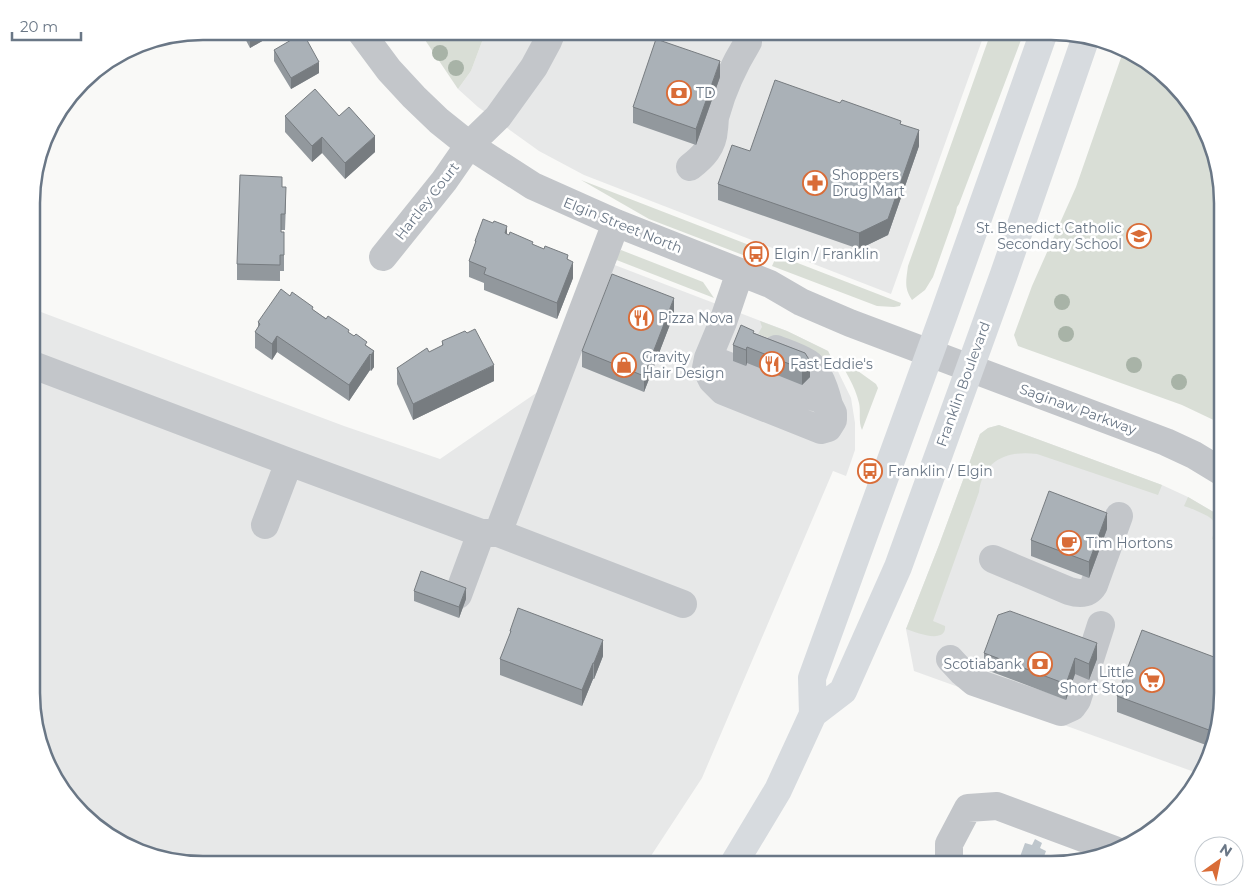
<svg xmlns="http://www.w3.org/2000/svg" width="1254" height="896" viewBox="0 0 1254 896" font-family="Montserrat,sans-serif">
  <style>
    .built { fill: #e7e8e8 }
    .green { fill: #d9ded6 }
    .water { fill: #bec6cc }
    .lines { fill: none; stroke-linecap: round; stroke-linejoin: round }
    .minor { stroke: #c3c6ca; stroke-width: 28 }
    .major { stroke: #d7dbdf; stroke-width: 28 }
    .tree { fill: #a8b3a7 }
    .wall { fill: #92989d }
    .shaded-wall { fill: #777c80 }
    .building { fill: #aab1b7; stroke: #777c80 }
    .labels { text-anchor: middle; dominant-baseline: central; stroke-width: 5; stroke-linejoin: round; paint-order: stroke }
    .poi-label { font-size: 14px; fill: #6a7786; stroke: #fff; text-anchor: start }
    .street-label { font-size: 14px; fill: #6a7786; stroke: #fff }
    .rim { fill: none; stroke: #6a7786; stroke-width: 2.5 }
  </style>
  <rect width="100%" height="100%" fill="#f9f9f7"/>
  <path class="built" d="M486,31L985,32L891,294L584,175L539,151L478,107L458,89L471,71Z
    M612,264L787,331L828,351L851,398L855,423V450L846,476L833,471L702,778L645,865L192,864L148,856L98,829L54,779L33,715V309L344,426L440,459L542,389Z
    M999,425L1162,485L1188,497L1222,517V704L1214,748L1200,774L914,671L906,629L939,545L980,434L988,428Z"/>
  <path class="green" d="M419,31H486L471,71L458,89Z
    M991,32H1024L959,204L957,207L956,212L933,277L925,290L912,300C904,288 906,281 908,266Z
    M1124,49L1156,67L1205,127L1222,192V424L1182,405L1018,346L1014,335L1032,286L1076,187Z
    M581,180L762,250L760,257L745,251L743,255L649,219Z
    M621,250L703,282L714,298L614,259Z
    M777,255L901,303L900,306L894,307L877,306L772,266Z
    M760,321L787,331L828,351L833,361L823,366L812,355L758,334L762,327Z
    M837,356L876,384L878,388L862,430C858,421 861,411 859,403C855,386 845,371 837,356Z
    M999,425L1162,485L1158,495L1037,454C1008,450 983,460 979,492L933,621L945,626C947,645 914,632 906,629L939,545L980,434L988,428Z
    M1188,497L1222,517V543L1212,539C1213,535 1216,527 1214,522C1212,516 1190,508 1184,506Z"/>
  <path class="water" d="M1035,839L1042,843L1040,848L1046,851L1041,865H1017L1025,843L1032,845Z"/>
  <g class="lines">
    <path class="minor" d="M360,31L389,70L414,97L439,121L469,145L533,186L616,223L770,284L801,302L850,323L1166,442L1194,455L1222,472
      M690,167C703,157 713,147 714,129C715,124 714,119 716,114C723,88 734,65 748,42
      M383,257L444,181L469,145L498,117L534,67L548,41L552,31
      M776,349C786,353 799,357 808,363C819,370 826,393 829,405
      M708,358L775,384L820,399L829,405L833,413V420L828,428L821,430L723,391L712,380L706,368L708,358L723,322L740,272
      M33,365L289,462L481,533H498L683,604
      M265,525L289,462
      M498,533L616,223
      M993,559L1069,591C1079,594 1088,595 1094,585L1119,516
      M458,595L481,533
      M950,659L962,672L974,682L1061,712L1072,707L1077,700L1101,625
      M949,865V844L968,808L997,806L1115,850"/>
    <path class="major" d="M813,714L843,691L898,567L1004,274L1086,37
      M733,865L778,790L813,714L812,678L944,314L1044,32"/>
  </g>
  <g class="tree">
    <circle cx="440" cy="53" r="8"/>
    <circle cx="456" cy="68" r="8"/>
    <circle cx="1062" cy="302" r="8"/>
    <circle cx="1066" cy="334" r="8"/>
    <circle cx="1134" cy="365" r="8"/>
    <circle cx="1179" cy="382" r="8"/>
  </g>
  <path class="wall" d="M241,31H278V32L250,48Z
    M274,50L319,73L291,89L274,61Z
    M720,77L696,145L633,123V107Z
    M285,116H339L375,152L345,179L322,153L312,162L285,132Z
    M901,125L919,146L888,235L859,249L718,200V184L750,151Z
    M282,187L286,203L285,230H281L284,248V271H280V281L237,280V264Z
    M493,223L507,235L568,259L573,278L557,319L484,290V283L469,277V261L475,244V241Z
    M313,310L349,333L374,351V367L371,371L370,370L349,401L277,352L272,360L255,348V332L258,328V322Z
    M674,314L644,392L582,367V351Z
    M754,333L805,353L810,377L802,385L747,363L746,366L733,361V345Z
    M442,341L494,381L413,420L397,384V368L442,346Z
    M1107,529L1089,578L1031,556V540Z
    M414,591L466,599L459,618L414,601Z
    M510,631L603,656L594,679H593L582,706L500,675V659L510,634Z
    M984,653L1097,659L1089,680L1075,674L1066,700L984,669Z
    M1117,696L1222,704L1214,748L1117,712Z"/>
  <path class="shaded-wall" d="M260,31H278V32L250,48V37Z
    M720,61V77L696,145V129Z
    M319,62V73L291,89V78Z
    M919,130V146L888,235L859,249V233Z
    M375,136V152L345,179V163Z
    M322,137V153L312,162V146Z
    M507,226V242L505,233Z
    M573,262V278L557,319V303Z
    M674,298V314L644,392V376Z
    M277,336V352L272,360V344Z
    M747,347V363L746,366V350Z
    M374,351V367L371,371V355Z
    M370,354V370L349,401V385Z
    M810,361V377L802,385V369Z
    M494,365V381L413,420V404Z
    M1107,513V529L1089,578V562Z
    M466,588V599L459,618V607Z
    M603,640V656L594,679V663Z
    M1097,643V659L1089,680V664Z
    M1075,658V674L1066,700V684Z
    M593,663V679L582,706V690Z"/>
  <path class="building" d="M247,31H260L250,37Z
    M303,33L319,62L291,78L274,50Z
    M656,39L720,61L696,129L633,107Z
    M775,80L840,103L842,100L901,121L900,124L919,130L888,219L859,233L718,184L732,145L750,151Z
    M315,89L339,116L349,107L375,136L345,163L322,137L312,146L285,116Z
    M240,175L282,177V187H286L285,214H281V232H284V255H280V265L237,264Z
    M483,219L493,223L494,221L507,226L505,233L509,235L510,232L533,242L532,244L544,249L545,246L568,255L567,259L573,262L557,303L484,274L486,268L469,261L476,241H475Z
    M612,274L674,298L644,376L582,351Z
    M281,289L290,296L292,292L313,307L312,309L326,319L328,316L349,330L348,332L354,336L356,334L367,342L365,345L374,351L371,355L370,354L349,385L277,336L272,344L255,332L260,324L258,322Z
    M741,325L754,331L753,333L805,353L810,361L802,369L747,347L746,350L733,345Z
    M475,329L494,365L413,404L397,368L427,348L429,352L443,345L442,341L465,331L467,333Z
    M1049,491L1107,513L1089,562L1031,540Z
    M421,571L466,588L459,607L414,591Z
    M518,608L603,640L594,663H593L582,690L500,659L511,631H510Z
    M1010,611L1097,643L1089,664L1075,658L1066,684L984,653L998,615Z
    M1142,630L1222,660V704L1217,733L1117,696Z"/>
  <defs>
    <symbol id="bank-ring" viewBox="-11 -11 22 22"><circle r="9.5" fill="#fff" stroke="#d96c37" stroke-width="1.5"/><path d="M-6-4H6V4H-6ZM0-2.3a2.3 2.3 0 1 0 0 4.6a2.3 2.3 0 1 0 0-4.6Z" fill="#d96c37"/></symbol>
    <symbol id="pharmacy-ring" viewBox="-11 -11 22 22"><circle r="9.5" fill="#fff" stroke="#d96c37" stroke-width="1.5"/><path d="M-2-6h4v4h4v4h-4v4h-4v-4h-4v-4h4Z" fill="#d96c37"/></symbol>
    <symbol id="school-ring" viewBox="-11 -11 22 22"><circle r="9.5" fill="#fff" stroke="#d96c37" stroke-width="1.5"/><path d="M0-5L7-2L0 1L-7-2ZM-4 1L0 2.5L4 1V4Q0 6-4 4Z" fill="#d96c37"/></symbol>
    <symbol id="bus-ring" viewBox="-11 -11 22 22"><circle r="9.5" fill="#fff" stroke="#d96c37" stroke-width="1.5"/><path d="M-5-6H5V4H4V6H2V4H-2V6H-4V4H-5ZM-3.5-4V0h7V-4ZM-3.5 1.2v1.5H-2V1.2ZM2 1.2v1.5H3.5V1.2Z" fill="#d96c37"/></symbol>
    <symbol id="restaurant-ring" viewBox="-11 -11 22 22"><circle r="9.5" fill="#fff" stroke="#d96c37" stroke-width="1.5"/><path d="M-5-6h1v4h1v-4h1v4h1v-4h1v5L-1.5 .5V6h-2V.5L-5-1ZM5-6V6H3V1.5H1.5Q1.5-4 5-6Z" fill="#d96c37"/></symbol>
    <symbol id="shop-ring" viewBox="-11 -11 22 22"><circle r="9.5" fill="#fff" stroke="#d96c37" stroke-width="1.5"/><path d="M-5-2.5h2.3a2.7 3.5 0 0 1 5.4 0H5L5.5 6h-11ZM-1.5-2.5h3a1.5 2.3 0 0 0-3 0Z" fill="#d96c37"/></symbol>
    <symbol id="cafe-ring" viewBox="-11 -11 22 22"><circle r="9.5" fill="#fff" stroke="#d96c37" stroke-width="1.5"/><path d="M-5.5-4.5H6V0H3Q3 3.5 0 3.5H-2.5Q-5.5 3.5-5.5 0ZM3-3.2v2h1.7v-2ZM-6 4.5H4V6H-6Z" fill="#d96c37"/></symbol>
    <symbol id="supermarket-ring" viewBox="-11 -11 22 22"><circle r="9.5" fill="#fff" stroke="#d96c37" stroke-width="1.5"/><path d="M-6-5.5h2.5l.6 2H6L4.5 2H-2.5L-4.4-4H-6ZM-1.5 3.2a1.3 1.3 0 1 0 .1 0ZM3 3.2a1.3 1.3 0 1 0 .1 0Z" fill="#d96c37"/></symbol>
  </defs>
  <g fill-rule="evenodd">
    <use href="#bank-ring" x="665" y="79" width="28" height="28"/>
    <use href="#pharmacy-ring" x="801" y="169" width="28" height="28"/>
    <use href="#school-ring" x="1125" y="222" width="28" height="28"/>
    <use href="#bus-ring" x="742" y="240" width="28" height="28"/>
    <use href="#restaurant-ring" x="627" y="304" width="28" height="28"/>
    <use href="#restaurant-ring" x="758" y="350" width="28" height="28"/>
    <use href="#shop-ring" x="610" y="351" width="28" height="28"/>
    <use href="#bus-ring" x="856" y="457" width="28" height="28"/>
    <use href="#cafe-ring" x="1055" y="529" width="28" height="28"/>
    <use href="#bank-ring" x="1026" y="650" width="28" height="28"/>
    <use href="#supermarket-ring" x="1138" y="666" width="28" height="28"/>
  </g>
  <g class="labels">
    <g class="poi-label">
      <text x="696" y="93">TD</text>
      <text x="832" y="175">Shoppers<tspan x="832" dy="16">Drug Mart</tspan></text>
      <text x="1122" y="228" text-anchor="end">St. Benedict Catholic<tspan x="1122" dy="16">Secondary School</tspan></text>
      <text x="774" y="254">Elgin / Franklin</text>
      <text x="658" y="318">Pizza Nova</text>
      <text x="642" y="357">Gravity<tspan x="642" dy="16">Hair Design</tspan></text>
      <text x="790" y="364">Fast Eddie's</text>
      <text x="888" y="471">Franklin / Elgin</text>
      <text x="1086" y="543">Tim Hortons</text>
      <text x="1022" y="664" text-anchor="end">Scotiabank</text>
      <text x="1134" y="672" text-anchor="end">Little<tspan x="1134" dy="16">Short Stop</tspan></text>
    </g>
    <g class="street-label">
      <text transform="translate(427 201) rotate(-52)">Hartley Court</text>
      <text transform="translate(623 225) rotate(22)">Elgin Street North</text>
      <text transform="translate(963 384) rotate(-70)">Franklin Boulevard</text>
      <text transform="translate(1078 409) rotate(20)">Saginaw Parkway</text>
    </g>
  </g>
  <path d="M0 0H1254V896H0ZM203 40H1051A163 163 0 0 1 1214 203V693A163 163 0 0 1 1051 856H203A163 163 0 0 1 40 693V203A163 163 0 0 1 203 40Z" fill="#fff" fill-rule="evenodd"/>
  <path class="rim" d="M203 40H1051A163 163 0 0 1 1214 203V693A163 163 0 0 1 1051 856H203A163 163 0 0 1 40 693V203A163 163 0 0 1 203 40Z"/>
  <g transform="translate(1219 861) rotate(33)"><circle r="24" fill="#ffffff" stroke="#c3c9cf"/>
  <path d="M0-4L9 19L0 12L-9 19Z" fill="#d96c37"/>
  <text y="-8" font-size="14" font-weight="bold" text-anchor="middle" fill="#6a7786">N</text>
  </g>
  <path d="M12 32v8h69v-8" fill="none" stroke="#6a7786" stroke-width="2.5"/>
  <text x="20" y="32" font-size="15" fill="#6a7786" stroke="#ffffff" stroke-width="4" paint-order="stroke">20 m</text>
</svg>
